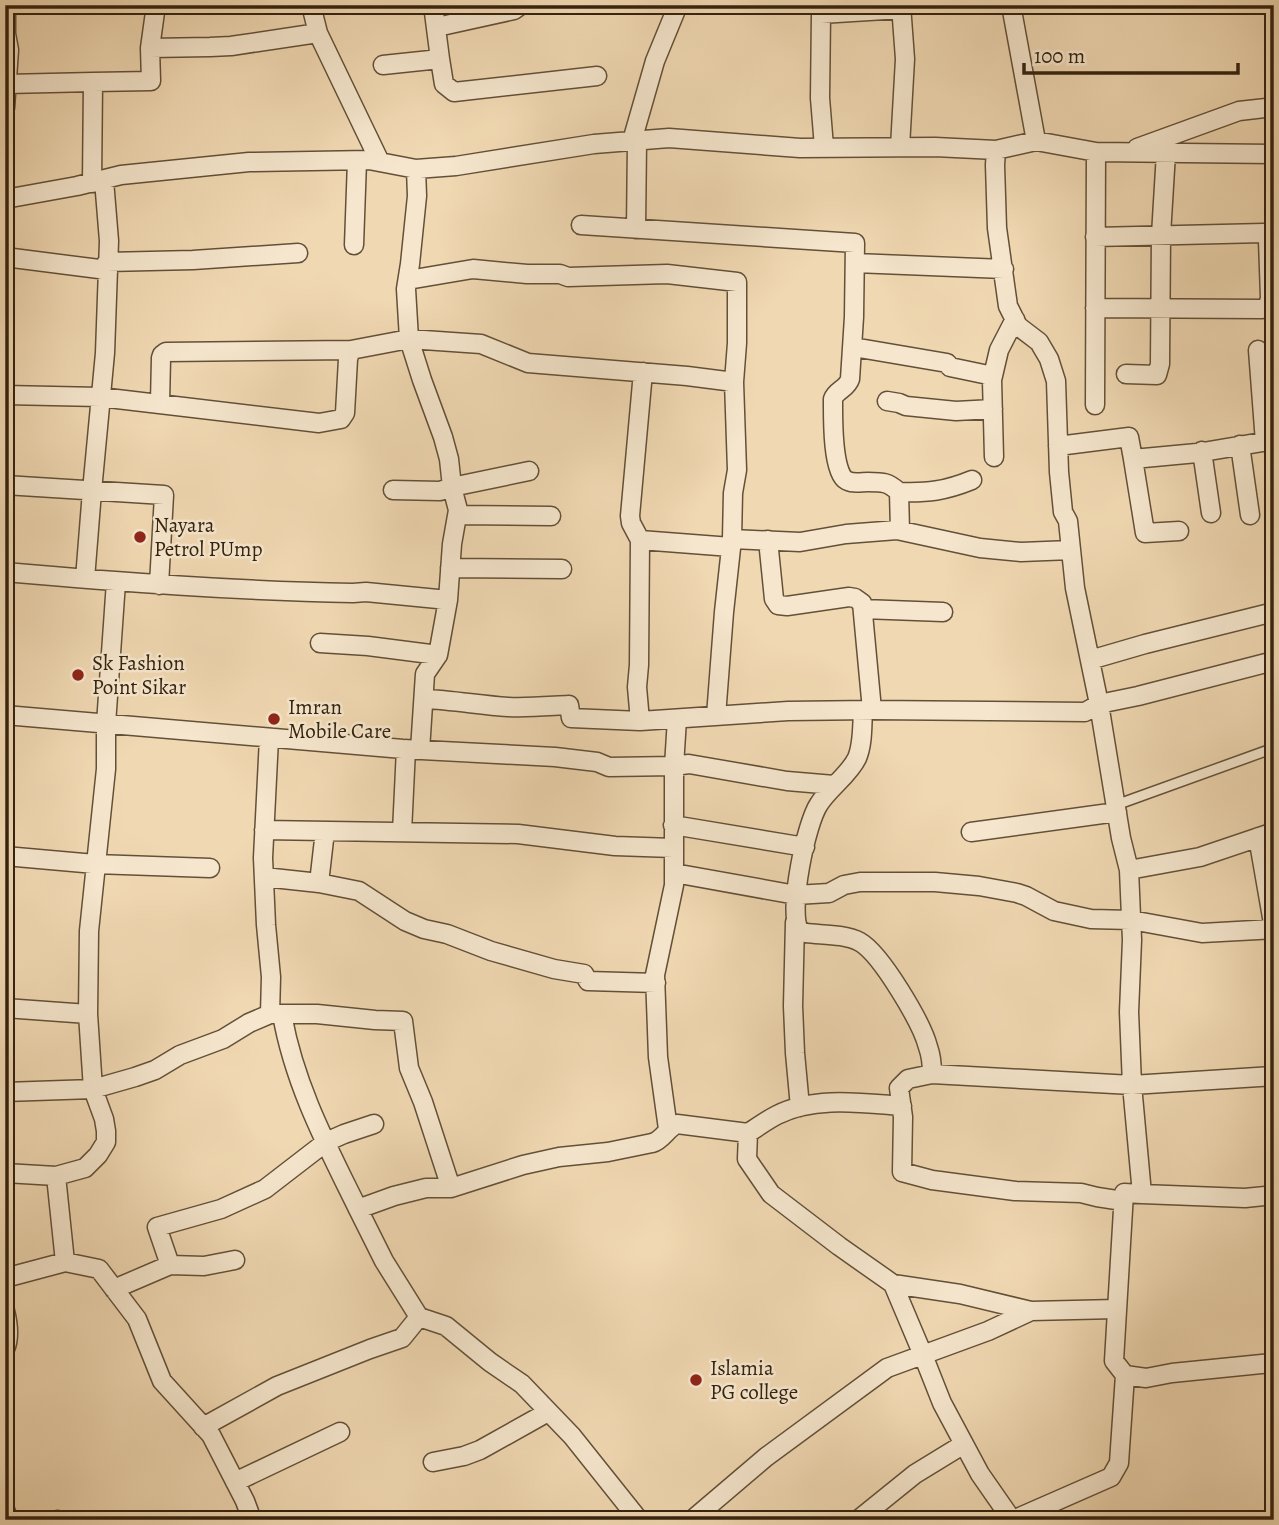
<svg xmlns="http://www.w3.org/2000/svg" width="1279" height="1525" viewBox="0 0 1279 1525" font-family="Alegreya,serif">
  <style>
    .lines { fill: none; stroke-linecap: round; stroke-linejoin: round }
    .service-casing { stroke: #635038; stroke-width: 12 }
    .minor-casing { stroke: #635038; stroke-width: 21 }
    .service { stroke: #f5e6cd; stroke-width: 9 }
    .minor { stroke: #f5e6cd; stroke-width: 18 }
    .poi-dot { fill: #8f2418; stroke: #f5e6cd; stroke-width: 2.5 }
    .labels { text-anchor: middle; dominant-baseline: central; stroke-width: 5; stroke-linejoin: round; paint-order: stroke }
    .poi-label { font-size: 21px; fill: #34220f; stroke: #f5e6cd; text-anchor: start }
  </style>
  <rect width="100%" height="100%" fill="#f0d8b2"/>
  <filter id="stains"><feTurbulence type="fractalNoise" baseFrequency=".00286" numOctaves="4"/><feColorMatrix values="0 0 0 0 .2 0 0 0 0 .09 0 0 0 0 .02 0 0 0 .5 -.17"/></filter>
  <radialGradient id="worn" r=".72"><stop offset=".6" stop-color="#630" stop-opacity="0"/><stop offset="1" stop-color="#630" stop-opacity=".3"/></radialGradient>
  <g class="lines">
    <defs>
      <path id="service" d="M1116,805L1274,748"/>
      <path id="minor" d="M311,5L318,33L380,162
        M1011,5L1036,141
        M437,27L514,10L521,5
        M150,48L210,47L231,46L318,33
        M440,59L444,84L454,92L597,76
        M383,65L440,59L433,5
        M7,84L93,82
        M5,108L9,50L6,34V5
        M632,141L655,61L678,5
        M824,147L820,98L821,14L901,9
        M900,147L905,59L901,5
        M1137,148L1239,111L1274,107
        M996,150L995,165L997,228L1008,306L1018,326L1039,342L1049,359L1056,381L1059,472L1063,512L1068,521L1075,588L1099,704L1121,838L1129,870L1132,940L1129,1012L1132,1085L1142,1194L1124,1193L1114,1361L1125,1375L1146,1378L1172,1373L1272,1363
        M416,169L417,196L410,264L406,289L409,339L422,380L443,437L449,459L452,487L529,471
        M92,183L93,82L151,81L150,48L156,5
        M5,199L77,186L121,175L249,162L369,160L416,169L456,166L594,144L669,138L800,148L935,147L996,150L1036,141L1096,152L1274,154
        M581,225L855,243L854,317L850,379C847,389 836,390 833,399C833,415 832,472 846,480C852,484 861,482 868,482C883,482 888,482 899,492L900,530
        M636,229L637,141
        M354,245L357,161
        M5,257L107,270
        M107,262L193,260L298,253
        M855,263L1004,269
        M408,280L473,269L527,274H560L568,277L667,274L737,282V343L734,382
        M1095,308L1262,309L1268,306L1270,298L1268,240L1266,234L1264,233L1095,237
        M853,347L947,363L950,367L993,376
        M1258,350L1265,442
        M1126,374L1157,375L1160,364L1161,235L1166,153
        M5,395L100,397L319,423L341,419L345,413L348,359L351,350L409,339L481,344L528,363L687,376L734,382L737,470L733,493L732,539L724,612L716,716
        M887,401L899,403L906,406L956,411L993,409
        M160,403L161,358L162,355L166,352L351,350
        M1095,405L1096,152
        M1240,445L1250,515
        M1058,446L1129,437L1133,459L1197,453L1274,440
        M1202,451L1211,513
        M994,457L992,380L999,350L1015,319
        M1133,459L1145,533L1179,531
        M5,485L164,495L159,585
        M393,490L440,491L452,487L458,510L452,544L448,600L438,655L425,674L420,750
        M899,492C928,493 945,491 972,480
        M457,515L551,516
        M732,539L800,542L846,534L897,530L980,548L1021,552L1071,550
        M640,540L631,523L630,516L643,372
        M768,540L774,599L778,605L787,606L849,597L855,598L862,603L872,710
        M450,568L562,569
        M5,572C121,582 236,591 353,593L366,592L448,600
        M85,579L92,491L105,353L109,241L104,180
        M863,609L943,612
        M320,643L368,646L438,655
        M1090,660L1145,644L1274,612
        M424,699C452,700 479,705 508,707C528,708 549,706 569,705L571,718L640,721L788,711L872,710L1085,712L1099,704L1138,696L1274,661
        M863,710C862,726 863,744 857,758C849,775 829,788 819,804C806,823 788,910 799,930L806,933C823,935 845,934 860,942C881,954 922,1023 928,1047C931,1055 932,1065 932,1074
        M5,715L403,749L555,757L597,762L609,767L674,766L689,764L787,781L834,785
        M640,721L637,687L639,665L640,540L731,547
        M269,738L263,858L266,925L271,977L270,1014
        M673,825L805,847
        M264,830L518,834L615,846L673,848
        M325,831L319,883L359,891L405,921L424,929L447,934L491,951L554,969L584,974L588,981L656,983
        M402,832L406,749
        M971,832L1117,812
        M1258,837L1274,929
        M5,856L95,864L210,868
        M1129,870L1200,857L1274,832
        M674,873L796,895L829,893L844,885L860,882H935L979,886L1017,893L1026,896L1054,911L1091,919L1131,920L1202,933L1274,929
        M264,877L319,883
        M795,922L793,1006L795,1053L800,1107
        M5,1008L88,1014
        M282,1014C294,1084 327,1146 358,1209
        M5,1092L93,1089L135,1077L155,1070L180,1055L223,1039L249,1023L270,1014H317L375,1020L403,1021L409,1068L423,1102L451,1188
        M902,1106C862,1103 814,1096 777,1115C767,1120 758,1127 748,1133L747,1159L771,1194L839,1246L893,1284L960,1294L1031,1311L1116,1309
        M668,1129L658,1057L655,975L674,885V766L677,719
        M5,1173L56,1176L85,1168L98,1155L106,1142V1131L104,1119L93,1089L88,1014L89,931L106,769V724L116,582
        M56,1176L65,1262
        M1142,1194L1245,1198L1274,1195
        M1123,1201L1097,1197L1081,1193L1015,1191L932,1180L902,1172L903,1117L899,1088L908,1079L932,1074L1132,1085L1274,1076
        M170,1265L204,1266L235,1260
        M5,1278L65,1262L99,1269L137,1319L162,1381L211,1435L245,1501L252,1520
        M893,1284L923,1355L942,1403L980,1474L1012,1520
        M114,1289L170,1265L157,1227L221,1209L265,1189L326,1142L344,1134L374,1124
        M5,1311C8,1323 10,1338 5,1349
        M203,1427L277,1386L370,1349L402,1338L419,1317
        M433,1462L464,1456L480,1450L548,1412
        M235,1482L340,1432
        M5,1510L9,1520
        M57,1520H58
        M639,1520L572,1436L522,1384L490,1362L446,1326L419,1317L384,1261L358,1209L394,1196L426,1188H451L523,1165L559,1157L608,1152L652,1143C663,1140 666,1129 677,1124L748,1133
        M692,1520L766,1457L887,1368L988,1331L1031,1311
        M858,1520L915,1474L964,1444
        M1013,1520L1111,1477L1119,1463L1125,1375"/>
    </defs>
    <use href="#service" class="service-casing"/>
    <use href="#minor" class="minor-casing"/>
    <use href="#service" class="service"/>
    <use href="#minor" class="minor"/>
  </g>
  <g class="poi-dot">
    <circle cx="140" cy="537" r="7"/>
    <circle cx="78" cy="675" r="7"/>
    <circle cx="274" cy="719" r="7"/>
    <circle cx="696" cy="1380" r="7"/>
  </g>
  <g class="labels">
    <g class="poi-label">
      <text x="154" y="525">Nayara<tspan x="154" dy="24">Petrol PUmp</tspan></text>
      <text x="92" y="663">Sk Fashion<tspan x="92" dy="24">Point Sikar</tspan></text>
      <text x="288" y="707">Imran<tspan x="288" dy="24">Mobile Care</tspan></text>
      <text x="710" y="1368">Islamia<tspan x="710" dy="24">PG college</tspan></text>
    </g>
  </g>
  <rect width="1279" height="1525" fill="none" stroke="#f0d8b2" stroke-width="28"/>
  <rect x="7" y="7" width="1265" height="1511" fill="none" stroke="#34220f" stroke-width="3.5"/>
  <rect x="14" y="14" width="1251" height="1497" fill="none" stroke="#34220f" stroke-width="2"/>
  <path d="M1024 63v10h214v-10" fill="none" stroke="#34220f" stroke-width="3.5"/>
  <text x="1034" y="63" font-size="21" fill="#34220f" stroke="#f5e6cd" stroke-width="5" paint-order="stroke">100 m</text>
  <rect width="100%" height="100%" filter="url(#stains)"/>
  <rect width="100%" height="100%" fill="url(#worn)"/>
</svg>
